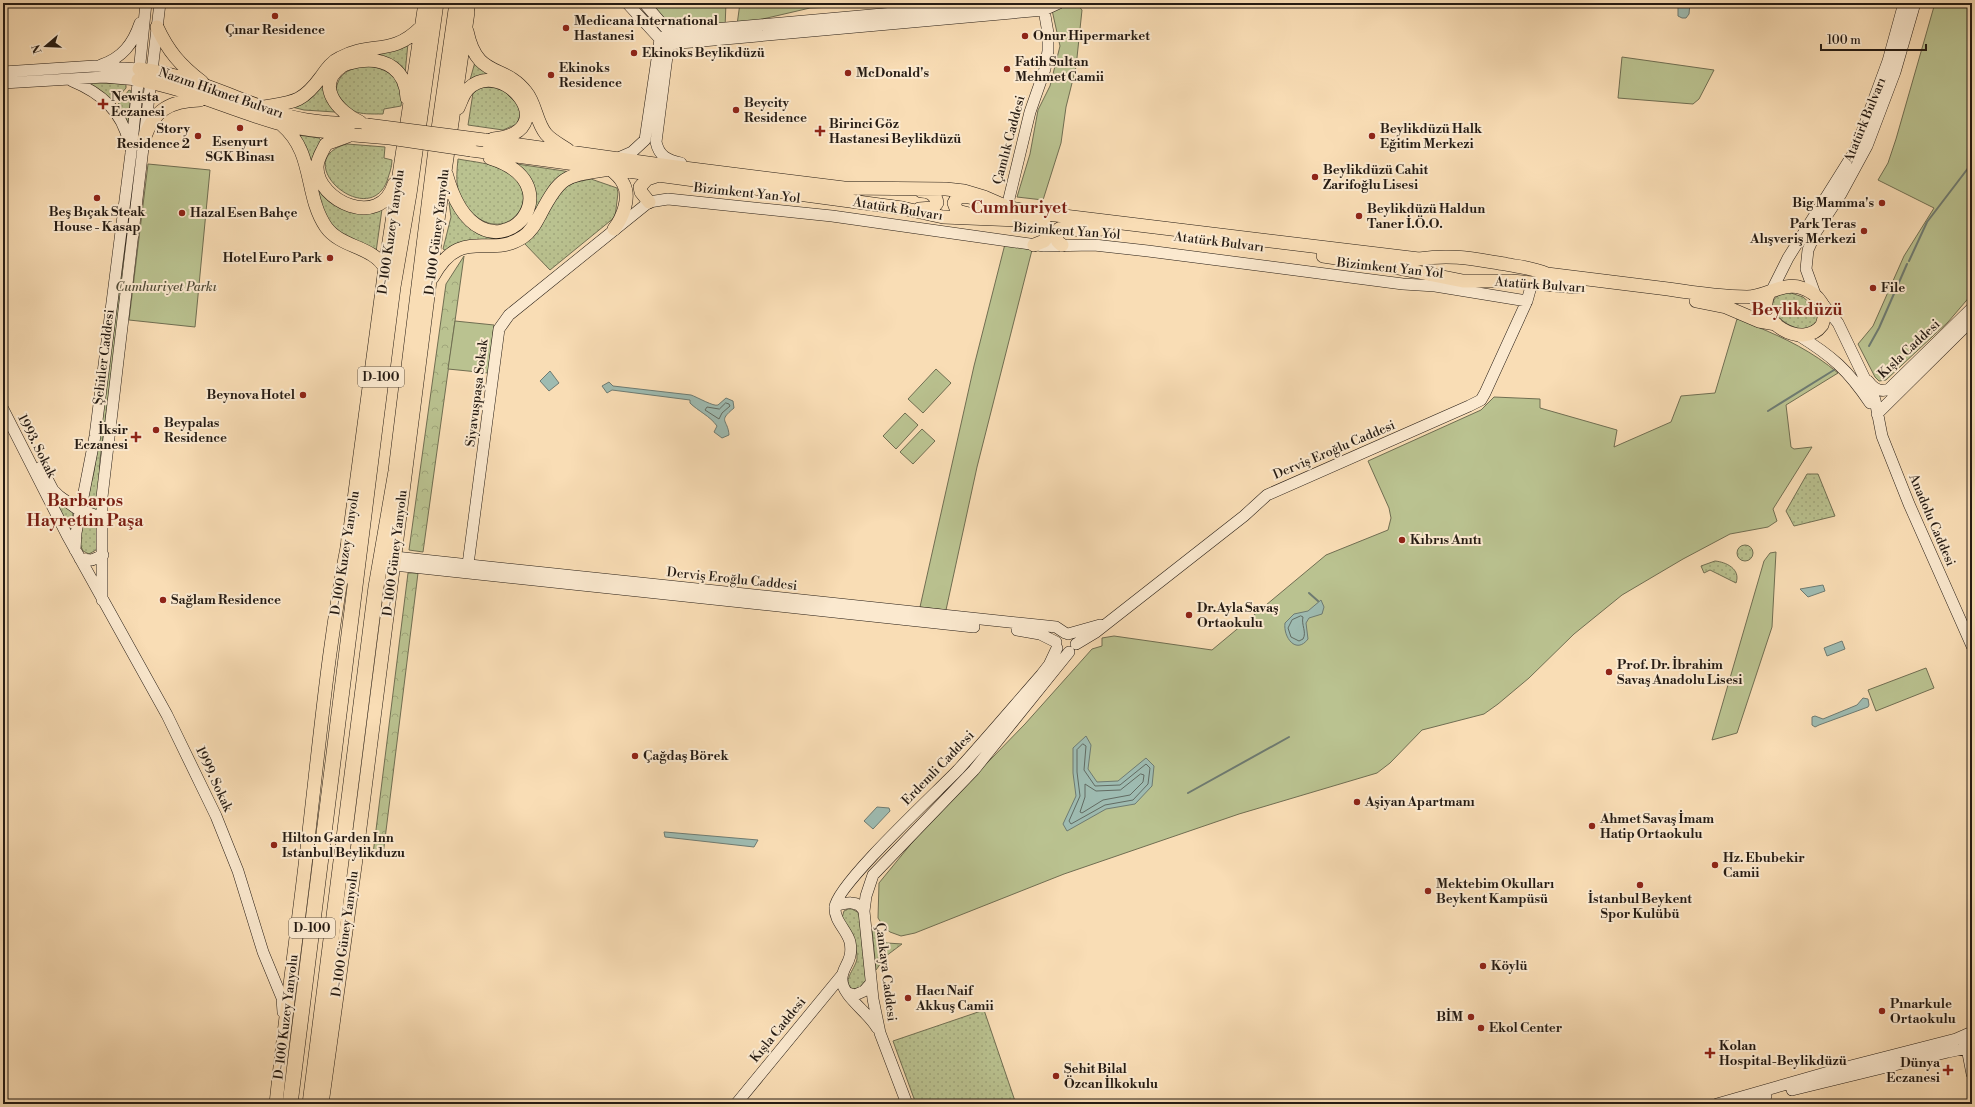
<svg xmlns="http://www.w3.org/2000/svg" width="1975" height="1107" viewBox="0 0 1975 1107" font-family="'Libre Bodoni',serif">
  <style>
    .grass { fill: url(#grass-dots); stroke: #706e52 }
    .forest { fill: url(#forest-crowns); stroke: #706e52 }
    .park { fill: #bac290; stroke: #706e52 }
    .water { fill: #9ebbb1; stroke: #6e7b72 }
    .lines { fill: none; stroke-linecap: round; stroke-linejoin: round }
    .shore { stroke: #626b62; stroke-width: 1 }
    .stream { stroke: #6e7b72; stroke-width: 2 }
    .secondary-casing { stroke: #251b13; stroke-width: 12 }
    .primary-casing { stroke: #251b13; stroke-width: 14 }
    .highway-casing { stroke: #251b13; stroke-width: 16 }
    .secondary { stroke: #fbe9cf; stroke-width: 11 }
    .primary { stroke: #f9ddb5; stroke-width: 13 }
    .highway { stroke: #f9ddb5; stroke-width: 15 }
    .primary-bridge-casing { stroke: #251b13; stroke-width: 14; stroke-linecap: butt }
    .primary-bridge { stroke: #f9ddb5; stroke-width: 13 }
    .poi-dot { fill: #8f2418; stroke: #fbe9cf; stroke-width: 1.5 }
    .labels { text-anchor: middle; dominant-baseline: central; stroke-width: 4; stroke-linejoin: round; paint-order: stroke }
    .shield { fill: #fbe9cf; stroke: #65594b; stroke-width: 1 }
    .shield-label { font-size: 12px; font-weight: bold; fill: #251b13 }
    .poi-label { font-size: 13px; font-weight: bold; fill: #251b13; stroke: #fbe9cf; text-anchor: start }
    .street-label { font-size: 13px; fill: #251b13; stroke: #fbe9cf }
    .park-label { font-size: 13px; font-style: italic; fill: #524d38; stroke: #fbe9cf }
    .district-label { font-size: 17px; font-weight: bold; fill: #7a1f14; stroke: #fbe9cf }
  </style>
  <defs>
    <pattern id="grass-dots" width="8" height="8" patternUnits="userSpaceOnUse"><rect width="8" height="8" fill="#bac290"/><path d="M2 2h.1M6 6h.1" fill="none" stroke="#a0a67b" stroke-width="1.8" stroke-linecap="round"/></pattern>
    <pattern id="forest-crowns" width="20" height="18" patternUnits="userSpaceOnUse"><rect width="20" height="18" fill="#bac290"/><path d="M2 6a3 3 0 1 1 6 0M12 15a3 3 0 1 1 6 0" fill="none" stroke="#a0a67b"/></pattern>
  </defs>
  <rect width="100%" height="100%" fill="#f9ddb5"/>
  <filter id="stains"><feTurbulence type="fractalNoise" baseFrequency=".005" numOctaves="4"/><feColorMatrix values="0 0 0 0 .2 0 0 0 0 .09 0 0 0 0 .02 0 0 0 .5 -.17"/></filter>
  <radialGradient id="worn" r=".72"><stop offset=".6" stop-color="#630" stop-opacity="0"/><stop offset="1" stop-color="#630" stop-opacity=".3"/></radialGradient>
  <path class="grass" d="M408,43L405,74C374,36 299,65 335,112L304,110L292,107C319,95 321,72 340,61C361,48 387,55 408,43Z
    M475,62L501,79L483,77L470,80Z
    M367,66C389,68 406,81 401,106L384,109L383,114C357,114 351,115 336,92C337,73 350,68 367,66Z
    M80,82L126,84V88L113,103Z
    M479,87L501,88L522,109L517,124L503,130L468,125L473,93Z
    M129,90L131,91L128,124L116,107Z
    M298,135L319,138L322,142C306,156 314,172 320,190L382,209L376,252L348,241L325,219Z
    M347,144L385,147L384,158L392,160C392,168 389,174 387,181C368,231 287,160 347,144Z
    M138,154L141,155L100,459L98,512L85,508L94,472Z
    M458,159C474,162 492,163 506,171C513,175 521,184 523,192C526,209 512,226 494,224C478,223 462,205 458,190C456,179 457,170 458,159Z
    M517,164L571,172L556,179L548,188L532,223L515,236L447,251L443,249L451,217L449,203L451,202C457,219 480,243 500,236C510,232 520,223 529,217Z
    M591,179L617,188L618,193L615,217L550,270L524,243L533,237L541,227L558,193L567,184Z
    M1788,292L1803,297L1819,311V321L1807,330C1803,329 1798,329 1794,327C1775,320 1760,298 1788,292Z
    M1807,474H1818L1835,516L1794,526L1786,511Z
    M50,492L73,512L71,536Z
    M86,520H93C99,527 99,541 96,550L89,554L83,551L80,544L82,522Z
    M1737 553a8 8 0 1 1 16 0a8 8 0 1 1-16 0Z
    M1715,561C1726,562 1741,569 1736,583L1710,570L1704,573L1701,566Z
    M848,909H852L859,913L866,982L863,987L854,990C840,982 855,970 857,959C858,945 848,931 842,918L844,911Z
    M872,929L887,943L902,944L886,956L876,970Z
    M984,1010L1016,1104H916L893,1041Z"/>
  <path class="forest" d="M464,256L423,552L409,550L446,284Z
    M408,573H418L383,855L373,854Z"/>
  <path class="park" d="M648,3H726L725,28L671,31Z
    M740,3H911L912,4L810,8L737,25Z
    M1071,3H1076L1082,10L1076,67L1066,107L1061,143L1043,200L1017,197L1030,154L1038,110L1050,86L1060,46L1052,10Z
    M1935,3H1972V294L1948,322L1886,380L1879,381L1875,377L1858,344L1873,326L1904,256L1934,208L1878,180L1888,163L1896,139Z
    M1622,57L1714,70L1699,99L1693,104L1618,98Z
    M148,164L210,170L195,327L129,320Z
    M1005,244L1032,250L977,467L946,610L920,607L974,366Z
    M1737,319C1744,319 1749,323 1755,326C1785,338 1813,352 1838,373L1786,405L1791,447L1794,449L1812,447L1773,509L1777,521L1768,527L1730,534L1683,559L1622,595L1574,634L1529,678L1498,704L1484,714L1422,730L1390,763L1377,773L1239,814L1064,874L915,933L901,936L890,932L884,927L878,918L879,883L924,828L1025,724L1092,649L1102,646V638L1114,636L1212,650L1326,555L1388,530L1391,518L1389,508L1368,461L1481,410L1494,397L1540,399V408L1617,430L1614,447L1671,422L1681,396L1715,393Z
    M455,321L494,325L488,373L448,369Z
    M936,369L951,383L923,413L908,399Z
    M905,413L918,425L896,449L883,436Z
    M922,429L935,441L913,464L900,452Z
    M1776,552L1772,627L1737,733L1712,740L1764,561L1770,553Z
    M1926,668L1934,688L1876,711L1868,690Z"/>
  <path class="water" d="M1674,3H1690L1689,14L1686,18H1682L1678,16V4Z
    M550,371L559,383L549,391L540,381Z
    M609,382L613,386L691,395C697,397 714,407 718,405C721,403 723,400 726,398L733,401L734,408C717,422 728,419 729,435L722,438L714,432L717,426C710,416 698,411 690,403V400L612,390L607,393L602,386Z
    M1823,585L1825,591L1808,597L1800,589Z
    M1321,600L1324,607L1322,614L1309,618L1306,623L1308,639C1296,655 1283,637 1285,623L1294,614L1308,611Z
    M1842,641L1845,649L1827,656L1824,648Z
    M1863,698L1868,699L1869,705L1868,707L1819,725L1815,727L1812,725V717L1815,716L1823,719L1857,705Z
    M1086,736L1091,745L1088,769L1097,782L1118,781L1146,758L1154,766L1152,786L1135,804L1106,809L1067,831L1063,824L1076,796L1073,773V748Z
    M877,807L889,808L890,811L873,829L864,821Z
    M664,832H665L758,840L754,847L665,837Z"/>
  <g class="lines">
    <path class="shore" d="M726,403L729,404L730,406L722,413L719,419L705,410L707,407L719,409Z
      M1301,616L1303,617C1301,625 1307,632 1303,639L1299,641L1291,637L1288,628L1292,620Z
      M1083,744L1086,746L1084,770L1095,786L1120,785L1146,764L1150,768L1148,784L1133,800L1105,805L1071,824L1069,821L1080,796L1077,772V750Z
      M1141,774L1144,775L1143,782L1130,795L1103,800L1082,813L1080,812L1085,797V784L1096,791L1120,790Z"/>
    <path class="stream" d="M1909,261L1927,222L1972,163
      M1869,346L1879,328L1907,264
      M1768,411L1834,370
      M1309,593L1318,601
      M1188,793L1289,737"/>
    <defs>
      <path id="secondary" d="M627,3L660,39L669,44L1044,10L1059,3
        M644,3L670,33L656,142C659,156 667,160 681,163
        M660,39L670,33L1005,3
        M101,65C122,58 133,44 140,23
        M3,72L95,66L139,69
        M72,81C101,93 122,111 129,143
        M3,83L104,77L138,80
        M616,159L632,152L645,140L660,39
        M1007,207L1030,112L1045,69L1048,51V33L1043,4
        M1772,290L1788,258L1855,151L1888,61L1904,3
        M1815,294L1806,269L1808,250L1816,232L1841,194L1867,146L1895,72L1915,3
        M1823,304L1838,323L1875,400L1882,436L1909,504L1972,646
        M1798,335C1832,356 1848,370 1870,403
        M1868,381C1873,388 1881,393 1889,389L1972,308
        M3,409L67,535L167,715L216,816L238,871L263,952L282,998L283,1012
        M1877,414L1972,320
        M41,467L53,490L59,496L80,511L87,512L102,518
        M75,550L76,533L95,436L131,153L146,3
        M395,557L1047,626L1056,627L1065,633
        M80,559L92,560L103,555
        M394,565L974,627
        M467,572L499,329L509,315L649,202L668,199L832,216L1044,246L1094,245L1148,251L1403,284L1435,286L1527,301
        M102,600V497L160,3
        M1017,630L1040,634L1056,642
        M1068,634L1100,625
        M1076,644L1096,632L1244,516L1267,495L1469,406L1481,400L1485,393L1527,301L1532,283
        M835,906C845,903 858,899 864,911
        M848,993L855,995L864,991L871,983
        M877,1028C869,1013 842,996 842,980C841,967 854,962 850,942C847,930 834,921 835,907C836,885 938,791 958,770C987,738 1014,706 1042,674L1049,665L1057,648
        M1964,1044L1967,1048L1972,1074
        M1792,1090L1948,1052L1967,1048L1972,1049
        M736,1104L842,975
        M907,1104L880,1033L873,999L864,911L866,896L873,875L974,770L1069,652
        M1717,1104L1839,1069L1956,1039L1972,1032
        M1743,1104L1766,1096"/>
      <path id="primary" d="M157,27C168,51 180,65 202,82
        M467,31C477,80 504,63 526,92C536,104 536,122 546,134C552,141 561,145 568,150
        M139,69C188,74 235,99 282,114C308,123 339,123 367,125
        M138,80C187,88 233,111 281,124C305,131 330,131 354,135
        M264,107C293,102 302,103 321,77C326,70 331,62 340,58C370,41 392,57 421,27
        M458,108C461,102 463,94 468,89C503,55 565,132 493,139
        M360,122C338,112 314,85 342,66C347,63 354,62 359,61C386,57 406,70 407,98
        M282,125C315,153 304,195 326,227C341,248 373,246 385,268
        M348,136L326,144C322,152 317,159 317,167C317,201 380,230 394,184
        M144,139C154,110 169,101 200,100
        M484,140L676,167L844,188L946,189L964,191L984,197L1007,207L1031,212L1419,259C1452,254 1473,259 1505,264C1520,267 1533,268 1547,274C1588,279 1628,284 1668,289C1694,293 1721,297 1747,297C1766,297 1783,281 1802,288C1819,294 1829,308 1822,325C1803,351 1753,321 1769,293
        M471,150L902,208L943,217L1044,221
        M446,173C479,298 588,189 490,158
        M649,202L641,192L640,187L647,179L659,175
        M919,209L933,208L937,203C936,194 929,191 921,191
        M969,214L957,211L954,203C957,195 965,196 973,198
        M1033,221L1046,227L1047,237L1044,241L1034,245
        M1062,245C1055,241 1056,235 1059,229L1062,228L1083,230L1107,229
        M1323,256L1383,265L1463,281H1511L1577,287
        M432,278C461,224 489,260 523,237C532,231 536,222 541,213C562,173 567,176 610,169C615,173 620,177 623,183C631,197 623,217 614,229
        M1696,301L1726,307L1759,321L1776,324
        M276,1104C285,1016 298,928 308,840C320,738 329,637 349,537L385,268L425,3
        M322,1104L356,859L436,234L468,12"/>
      <path id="highway" d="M465,22L467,3
        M347,576L349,537
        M290,1104L375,427L393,287L409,194L436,3
        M310,1104L376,587L396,471L435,157L457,3"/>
    </defs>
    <use href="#secondary" class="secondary-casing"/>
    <use href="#primary" class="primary-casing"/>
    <use href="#highway" class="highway-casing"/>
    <use href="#secondary" class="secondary"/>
    <use href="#primary" class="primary"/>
    <use href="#highway" class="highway"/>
    <defs>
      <path id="primary-bridge" d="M367,125L484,140
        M354,135L390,138L471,150"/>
    </defs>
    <use href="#primary-bridge" class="primary-bridge-casing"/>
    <use href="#primary-bridge" class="primary-bridge"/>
  </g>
  <g class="poi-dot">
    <circle cx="275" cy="16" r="4"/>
    <circle cx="566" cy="28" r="4"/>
    <circle cx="1025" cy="36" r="4"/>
    <circle cx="634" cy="53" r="4"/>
    <circle cx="1007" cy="69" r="4"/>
    <circle cx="848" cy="73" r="4"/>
    <circle cx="551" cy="75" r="4"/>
    <path d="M101 98h4v4h4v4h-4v4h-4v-4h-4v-4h4z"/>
    <circle cx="736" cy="110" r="4"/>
    <circle cx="240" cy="128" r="4"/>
    <path d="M818 125h4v4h4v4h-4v4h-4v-4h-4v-4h4z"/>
    <circle cx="198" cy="136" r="4"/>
    <circle cx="1372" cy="136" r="4"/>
    <circle cx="1315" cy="177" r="4"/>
    <circle cx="97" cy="198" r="4"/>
    <circle cx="1882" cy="203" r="4"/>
    <circle cx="182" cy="213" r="4"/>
    <circle cx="1359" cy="216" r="4"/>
    <circle cx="1864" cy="231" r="4"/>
    <circle cx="330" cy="258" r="4"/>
    <circle cx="1873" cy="288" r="4"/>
    <circle cx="303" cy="395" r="4"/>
    <circle cx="156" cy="430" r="4"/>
    <path d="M134 431h4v4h4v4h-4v4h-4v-4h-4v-4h4z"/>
    <circle cx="1402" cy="540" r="4"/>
    <circle cx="163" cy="600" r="4"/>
    <circle cx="1189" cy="615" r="4"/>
    <circle cx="1609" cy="672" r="4"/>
    <circle cx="635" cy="756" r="4"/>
    <circle cx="1357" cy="802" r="4"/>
    <circle cx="1592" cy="826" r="4"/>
    <circle cx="274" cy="845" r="4"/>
    <circle cx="1715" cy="865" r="4"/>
    <circle cx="1640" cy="885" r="4"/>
    <circle cx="1428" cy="891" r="4"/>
    <circle cx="1483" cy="966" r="4"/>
    <circle cx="908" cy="998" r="4"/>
    <circle cx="1882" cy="1011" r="4"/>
    <circle cx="1471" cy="1017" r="4"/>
    <circle cx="1481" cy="1028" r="4"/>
    <path d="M1708 1047h4v4h4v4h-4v4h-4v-4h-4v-4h4z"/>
    <path d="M1946 1064h4v4h4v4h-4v4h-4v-4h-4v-4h4z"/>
    <circle cx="1056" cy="1076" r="4"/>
  </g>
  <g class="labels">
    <g class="shield">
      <rect x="358" y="367" width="46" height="20" rx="3"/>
      <rect x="289" y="918" width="46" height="20" rx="3"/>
    </g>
    <g class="shield-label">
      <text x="381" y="377">D-100</text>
      <text x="312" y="928">D-100</text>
    </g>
    <g class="poi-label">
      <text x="574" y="21">Medicana International<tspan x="574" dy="15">Hastanesi</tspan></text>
      <text x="275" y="30" text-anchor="middle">Çınar Residence</text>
      <text x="1033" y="36">Onur Hipermarket</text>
      <text x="642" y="53">Ekinoks Beylikdüzü</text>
      <text x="1015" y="62">Fatih Sultan<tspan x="1015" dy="15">Mehmet Camii</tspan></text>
      <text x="559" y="68">Ekinoks<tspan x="559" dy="15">Residence</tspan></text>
      <text x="856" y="73">McDonald's</text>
      <text x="111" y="97">Newista<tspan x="111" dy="15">Eczanesi</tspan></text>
      <text x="744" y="103">Beycity<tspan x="744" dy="15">Residence</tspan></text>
      <text x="829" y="124">Birinci Göz<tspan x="829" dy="15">Hastanesi Beylikdüzü</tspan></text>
      <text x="190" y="129" text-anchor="end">Story<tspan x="190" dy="15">Residence 2</tspan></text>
      <text x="1380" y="129">Beylikdüzü Halk<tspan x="1380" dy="15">Eğitim Merkezi</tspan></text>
      <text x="240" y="142" text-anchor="middle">Esenyurt<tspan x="240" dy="15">SGK Binası</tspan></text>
      <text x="1323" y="170">Beylikdüzü Cahit<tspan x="1323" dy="15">Zarifoğlu Lisesi</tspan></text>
      <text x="1874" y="203" text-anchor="end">Big Mamma's</text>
      <text x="1367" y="209">Beylikdüzü Haldun<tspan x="1367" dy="15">Taner İ.Ö.O.</tspan></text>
      <text x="97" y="212" text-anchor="middle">Beş Bıçak Steak<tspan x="97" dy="15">House - Kasap</tspan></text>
      <text x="190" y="213">Hazal Esen Bahçe</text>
      <text x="1856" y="224" text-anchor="end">Park Teras<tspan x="1856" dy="15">Alışveriş Merkezi</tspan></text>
      <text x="322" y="258" text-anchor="end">Hotel Euro Park</text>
      <text x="1881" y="288">File</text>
      <text x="295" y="395" text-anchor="end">Beynova Hotel</text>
      <text x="164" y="423">Beypalas<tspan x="164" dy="15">Residence</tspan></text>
      <text x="128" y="430" text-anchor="end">İksir<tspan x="128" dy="15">Eczanesi</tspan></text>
      <text x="1410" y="540">Kıbrıs Anıtı</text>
      <text x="171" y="600">Sağlam Residence</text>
      <text x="1197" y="608">Dr.Ayla Savaş<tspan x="1197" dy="15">Ortaokulu</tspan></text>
      <text x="1617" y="665">Prof. Dr. İbrahim<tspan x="1617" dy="15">Savaş Anadolu Lisesi</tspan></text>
      <text x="643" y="756">Çağdaş Börek</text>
      <text x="1365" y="802">Aşiyan Apartmanı</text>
      <text x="1600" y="819">Ahmet Savaş İmam<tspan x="1600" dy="15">Hatip Ortaokulu</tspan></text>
      <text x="282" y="838">Hilton Garden Inn<tspan x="282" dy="15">Istanbul Beylikduzu</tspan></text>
      <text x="1723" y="858">Hz. Ebubekir<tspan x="1723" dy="15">Camii</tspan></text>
      <text x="1436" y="884">Mektebim Okulları<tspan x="1436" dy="15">Beykent Kampüsü</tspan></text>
      <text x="1640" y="899" text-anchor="middle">İstanbul Beykent<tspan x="1640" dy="15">Spor Kulübü</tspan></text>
      <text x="1491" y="966">Köylü</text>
      <text x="916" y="991">Hacı Naif<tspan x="916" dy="15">Akkuş Camii</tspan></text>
      <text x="1890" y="1004">Pınarkule<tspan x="1890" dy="15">Ortaokulu</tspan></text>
      <text x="1463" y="1017" text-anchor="end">BİM</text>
      <text x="1489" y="1028">Ekol Center</text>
      <text x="1719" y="1046">Kolan<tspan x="1719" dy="15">Hospital-Beylikdüzü</tspan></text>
      <text x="1940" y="1063" text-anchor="end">Dünya<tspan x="1940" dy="15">Eczanesi</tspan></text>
      <text x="1064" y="1069">Şehit Bilal<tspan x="1064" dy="15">Özcan İlkokulu</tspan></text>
    </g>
    <g class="street-label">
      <text transform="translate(221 93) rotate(19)">Nazım Hikmet Bulvarı</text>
      <text transform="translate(1865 120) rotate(-68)">Atatürk Bulvarı</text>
      <text transform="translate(1009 140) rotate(-75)">Çamlık Caddesi</text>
      <text transform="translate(747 193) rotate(6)">Bizimkent Yan Yol</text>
      <text transform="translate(898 209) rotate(9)">Atatürk Bulvarı</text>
      <text transform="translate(1067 231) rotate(4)">Bizimkent Yan Yol</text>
      <text transform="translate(391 232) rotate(-82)">D-100 Kuzey Yanyolu</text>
      <text transform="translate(437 232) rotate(-83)">D-100 Güney Yanyolu</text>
      <text transform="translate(1219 242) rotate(7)">Atatürk Bulvarı</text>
      <text transform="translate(1390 268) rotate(6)">Bizimkent Yan Yol</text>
      <text transform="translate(1540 285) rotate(4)">Atatürk Bulvarı</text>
      <text transform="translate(1909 349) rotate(-43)">Kışla Caddesi</text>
      <text transform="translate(104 357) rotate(-83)">Şehitler Caddesi</text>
      <text transform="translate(477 393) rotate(-83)">Siyavuşpaşa Sokak</text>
      <text transform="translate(37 446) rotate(63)">1993. Sokak</text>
      <text transform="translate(1334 450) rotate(-23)">Derviş Eroğlu Caddesi</text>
      <text transform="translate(1932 520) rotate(67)">Anadolu Caddesi</text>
      <text transform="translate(345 553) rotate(-81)">D-100 Kuzey Yanyolu</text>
      <text transform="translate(395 553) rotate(-83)">D-100 Güney Yanyolu</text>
      <text transform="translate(732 579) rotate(6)">Derviş Eroğlu Caddesi</text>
      <text transform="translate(938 768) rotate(-46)">Erdemli Caddesi</text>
      <text transform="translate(214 779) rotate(65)">1999. Sokak</text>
      <text transform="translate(345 934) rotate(-82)">D-100 Güney Yanyolu</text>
      <text transform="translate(886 972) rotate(83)">Çankaya Caddesi</text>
      <text transform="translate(286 1017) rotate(-83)">D-100 Kuzey Yanyolu</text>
      <text transform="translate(778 1030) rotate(-51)">Kışla Caddesi</text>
    </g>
    <g class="park-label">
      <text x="166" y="287">Cumhuriyet Parkı</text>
    </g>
    <g class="district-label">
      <text x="1019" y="208">Cumhuriyet</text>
      <text x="1797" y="310">Beylikdüzü</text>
      <text x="85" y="501">Barbaros<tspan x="85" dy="20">Hayrettin Paşa</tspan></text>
    </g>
  </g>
  <rect width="1975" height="1107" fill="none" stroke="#f9ddb5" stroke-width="16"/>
  <rect x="4" y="4" width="1967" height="1099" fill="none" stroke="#251b13" stroke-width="2"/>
  <rect x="8" y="8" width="1959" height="1091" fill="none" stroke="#251b13"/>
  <g transform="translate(46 46) rotate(251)" stroke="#fbe9cf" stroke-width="3" paint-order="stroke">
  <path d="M0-3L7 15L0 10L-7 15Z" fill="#251b13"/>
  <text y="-6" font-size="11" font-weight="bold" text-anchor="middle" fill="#251b13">N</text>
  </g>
  <path d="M1821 44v6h105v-6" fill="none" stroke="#251b13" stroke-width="2"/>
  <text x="1827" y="44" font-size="12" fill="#251b13" stroke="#fbe9cf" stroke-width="3" paint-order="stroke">100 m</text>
  <rect width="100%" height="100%" filter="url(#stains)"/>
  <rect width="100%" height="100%" fill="url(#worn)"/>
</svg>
